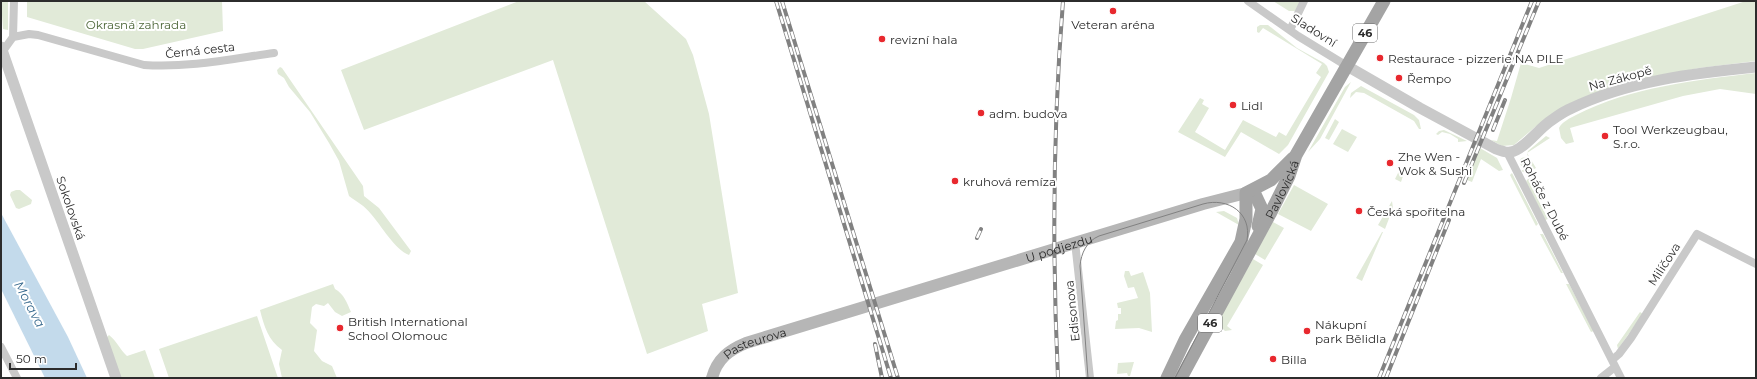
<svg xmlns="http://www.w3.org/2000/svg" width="1757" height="379" viewBox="0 0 1757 379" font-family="Montserrat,sans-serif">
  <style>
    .green { fill: #e1ead8 }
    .water { fill: #c3daeb }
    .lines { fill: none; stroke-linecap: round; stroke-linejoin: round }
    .minor { stroke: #c9c9c9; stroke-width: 8 }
    .tertiary { stroke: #c9c9c9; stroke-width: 11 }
    .secondary { stroke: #b6b6b6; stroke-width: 12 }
    .primary { stroke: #a4a4a4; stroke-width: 13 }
    .tram { stroke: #818181; stroke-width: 1 }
    .rail-casing { stroke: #818181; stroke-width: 4 }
    .rail { stroke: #fff; stroke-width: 2.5; stroke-dasharray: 8; stroke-linecap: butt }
    .poi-dot { fill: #e8282e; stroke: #fff; stroke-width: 1.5 }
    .labels { text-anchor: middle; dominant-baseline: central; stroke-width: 4; stroke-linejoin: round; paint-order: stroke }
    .shield { fill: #fff; stroke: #6b6b6b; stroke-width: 1 }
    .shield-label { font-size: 11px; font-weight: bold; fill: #2c2c2c }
    .park-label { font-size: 12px; fill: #4d6739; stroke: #fff }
    .poi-label { font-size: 12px; fill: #2c2c2c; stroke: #fff; text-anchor: start }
    .street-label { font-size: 12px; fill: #2c2c2c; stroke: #fff }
    .water-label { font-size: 13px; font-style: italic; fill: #396a8e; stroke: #fff }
  </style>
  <rect width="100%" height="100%" fill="#fff"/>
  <path class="green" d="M1,1H8V30L3,29Z
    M27,1H222L223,31L143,49H135L27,17Z
    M519,1H644L686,39L693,55L709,114L738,293L702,304L708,331L647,354L553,60L364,130L341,70Z
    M1273,1H1300L1295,11H1289Z
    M1746,1H1756V61L1699,68L1621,84L1574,102L1535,127L1514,145L1502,146L1491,140L1497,141L1511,98L1521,63L1539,68Z
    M1260,25H1268L1297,48L1324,63L1327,66L1329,72L1288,145L1279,154L1241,132L1225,157L1178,132L1200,98L1204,100L1202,104L1209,108L1195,132L1225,150L1243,120L1276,137L1279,132L1286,136L1321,77L1316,73L1322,64L1263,28L1259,33L1257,32V27Z
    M280,67L282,68L363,186L364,196L379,208L411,251L409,255C395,250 381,225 371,214C365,206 357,202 349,196L339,161L329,143L310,112L289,87L284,78L278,74L277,70Z
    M1756,73V94L1720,89L1683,96L1570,128L1574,142L1566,144L1561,138L1559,128C1562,122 1570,118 1576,115C1631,87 1696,80 1756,73Z
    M1351,82L1320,139L1308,152L1345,87Z
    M1361,86L1414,115L1419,120L1421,129H1419L1414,121L1364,93L1356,92L1350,98L1351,93Z
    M1335,119L1339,122L1329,140L1325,138Z
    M1342,129L1357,137L1348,152L1333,144Z
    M1444,130L1467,141L1458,142V139L1450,134L1442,132L1438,135L1436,134L1439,131Z
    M1546,136L1550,138L1527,153L1536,168L1526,173L1521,171L1532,165L1527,154L1528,151Z
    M1480,148L1497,158L1503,170L1499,171L1481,159L1472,182L1467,180Z
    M1519.5 162a4.5 4.5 0 1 1 9 0a4.5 4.5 0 1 1-9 0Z
    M1399,171L1404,173L1401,182L1395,179Z
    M1512,173L1538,224L1536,226L1510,175Z
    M1529,178L1533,179L1530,184L1548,219L1545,220L1526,181Z
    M1294,185L1328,204L1311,231L1278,214Z
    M16,190H20L32,200L31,204L19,209L16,208L10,195L11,192Z
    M1392,201L1393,208L1385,229L1378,225Z
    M1224,211L1237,218L1239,225L1216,212Z
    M1273,222L1284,228L1265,260L1255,254Z
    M1382,232H1383L1362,281L1356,278Z
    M1540,234H1543L1563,273H1561Z
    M1253,259L1263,265L1227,326L1232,330L1225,331L1220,326L1222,313Z
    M1125,271H1129L1131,276L1143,272L1150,293L1152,332L1139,328L1115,329L1116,321L1118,320V314H1121V308H1118L1117,303L1138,298L1134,287L1128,288L1124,276Z
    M333,284L335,289C344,294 347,303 351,312L342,316L335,312L328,303L324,306L316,304L312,307L310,323L317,330L314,351L322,361L332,366L337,378H282L279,364L282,350C268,340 264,326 260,310Z
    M1566,284H1569L1594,331L1591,332Z
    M1640,312L1643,314L1618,349L1617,345Z
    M257,316L278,378H169L159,349Z
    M109,335C117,341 120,350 127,356L145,350L155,378H121L106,338Z
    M1134,362L1130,376H1128L1127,373L1117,374L1118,363Z"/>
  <path class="water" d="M1,213L68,337L87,378H45L1,289Z"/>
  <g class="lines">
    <path class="minor" d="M1248,1L1298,36L1347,66
      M1290,30L1304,1
      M13,37L29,34L38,35L144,65C188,68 231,59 274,53
      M3,51L13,37L14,1
      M1507,152L1621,378
      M1075,242L1090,378
      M1,347L17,378
      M1612,360L1619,354L1631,338L1697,234L1756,264
      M1601,378L1615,367"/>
    <path class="tertiary" d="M1,47L116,378
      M1347,66L1420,108L1496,149C1501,151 1506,153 1511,152C1523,150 1538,130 1549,122C1556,117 1564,111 1572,108C1628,81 1695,73 1756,67"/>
    <path class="secondary" id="s1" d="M712,378C717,359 729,350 746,343L1203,204L1246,193"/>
    <g class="primary">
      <path d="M1253,190L1262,209L1258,226"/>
      <path d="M1167,378L1185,340L1241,242L1246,219V193L1271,180L1293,158"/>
      <path id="s2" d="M1181,378L1270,214L1289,176L1296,155L1384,1"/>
    </g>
    <path class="tram" d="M1088,378L1080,266C1081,253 1087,241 1099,236L1203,204C1228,197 1252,213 1247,240L1175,378"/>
    <defs>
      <path id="rail" d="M776,1L891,378
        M782,1L898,378
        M1493,130L1505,100
        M1464,183L1539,1
        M977,238L981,229
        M875,344L882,378
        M1058,378C1052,252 1053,127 1063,1
        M1379,378L1532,1
        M1386,378L1449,220"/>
    </defs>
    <use href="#rail" class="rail-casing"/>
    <use href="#rail" class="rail"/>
  </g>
  <g class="poi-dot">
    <circle cx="1113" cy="11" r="4"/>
    <circle cx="882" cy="39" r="4"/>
    <circle cx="1380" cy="58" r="4"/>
    <circle cx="1399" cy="78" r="4"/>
    <circle cx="1233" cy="105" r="4"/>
    <circle cx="981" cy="113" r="4"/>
    <circle cx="1605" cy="136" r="4"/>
    <circle cx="1390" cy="163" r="4"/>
    <circle cx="955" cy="181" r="4"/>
    <circle cx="1359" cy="211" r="4"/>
    <circle cx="340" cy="328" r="4"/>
    <circle cx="1307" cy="331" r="4"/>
    <circle cx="1273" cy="359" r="4"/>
  </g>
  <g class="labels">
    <g class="shield">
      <rect x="1353" y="24" width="24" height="18" rx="3"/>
      <rect x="1198" y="314" width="24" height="18" rx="3"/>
    </g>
    <g class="shield-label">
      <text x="1365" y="33">46</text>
      <text x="1210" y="323">46</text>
    </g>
    <g class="park-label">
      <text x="136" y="24">Okrasná zahrada</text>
    </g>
    <g class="poi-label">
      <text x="1113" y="24" text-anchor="middle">Veteran aréna</text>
      <text x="890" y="39">revizní hala</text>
      <text x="1388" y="58">Restaurace - pizzerie NA PILE</text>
      <text x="1407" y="78">Řempo</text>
      <text x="1241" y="105">Lidl</text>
      <text x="989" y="113">adm. budova</text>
      <text x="1613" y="129">Tool Werkzeugbau,<tspan x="1613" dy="14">S.r.o.</tspan></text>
      <text x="1398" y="156">Zhe Wen -<tspan x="1398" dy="14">Wok &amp; Sushi</tspan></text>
      <text x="963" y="181">kruhová remíza</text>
      <text x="1367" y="211">Česká spořitelna</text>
      <text x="348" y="321">British International<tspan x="348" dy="14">School Olomouc</tspan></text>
      <text x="1315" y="324">Nákupní<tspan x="1315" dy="14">park Bělidla</tspan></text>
      <text x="1281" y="359">Billa</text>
    </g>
    <g class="street-label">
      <text transform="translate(1314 30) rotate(32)">Sladovní</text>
      <text transform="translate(200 50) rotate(-6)">Černá cesta</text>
      <text transform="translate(1620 78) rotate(-15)">Na Zákopě</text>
      <text stroke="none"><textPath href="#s2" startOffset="214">Pavlovická</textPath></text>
      <text transform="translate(1545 199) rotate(63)">Roháče z Dubé</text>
      <text transform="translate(71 208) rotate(71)">Sokolovská</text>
      <text stroke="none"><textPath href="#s1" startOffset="378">U podjezdu</textPath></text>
      <text transform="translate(1664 264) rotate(-57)">Milíčova</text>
      <text transform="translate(1072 311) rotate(-96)">Edisonova</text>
      <text stroke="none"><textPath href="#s1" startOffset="59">Pasteurova</textPath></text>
    </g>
    <g class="water-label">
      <text transform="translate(30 304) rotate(62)">Morava</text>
    </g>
  </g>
  <rect width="1757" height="379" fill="none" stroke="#2c2c2c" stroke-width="4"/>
  <path d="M10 363v6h66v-6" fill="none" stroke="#2c2c2c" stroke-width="2"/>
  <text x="16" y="363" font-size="12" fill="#2c2c2c" stroke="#ffffff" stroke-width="3" paint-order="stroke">50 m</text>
</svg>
